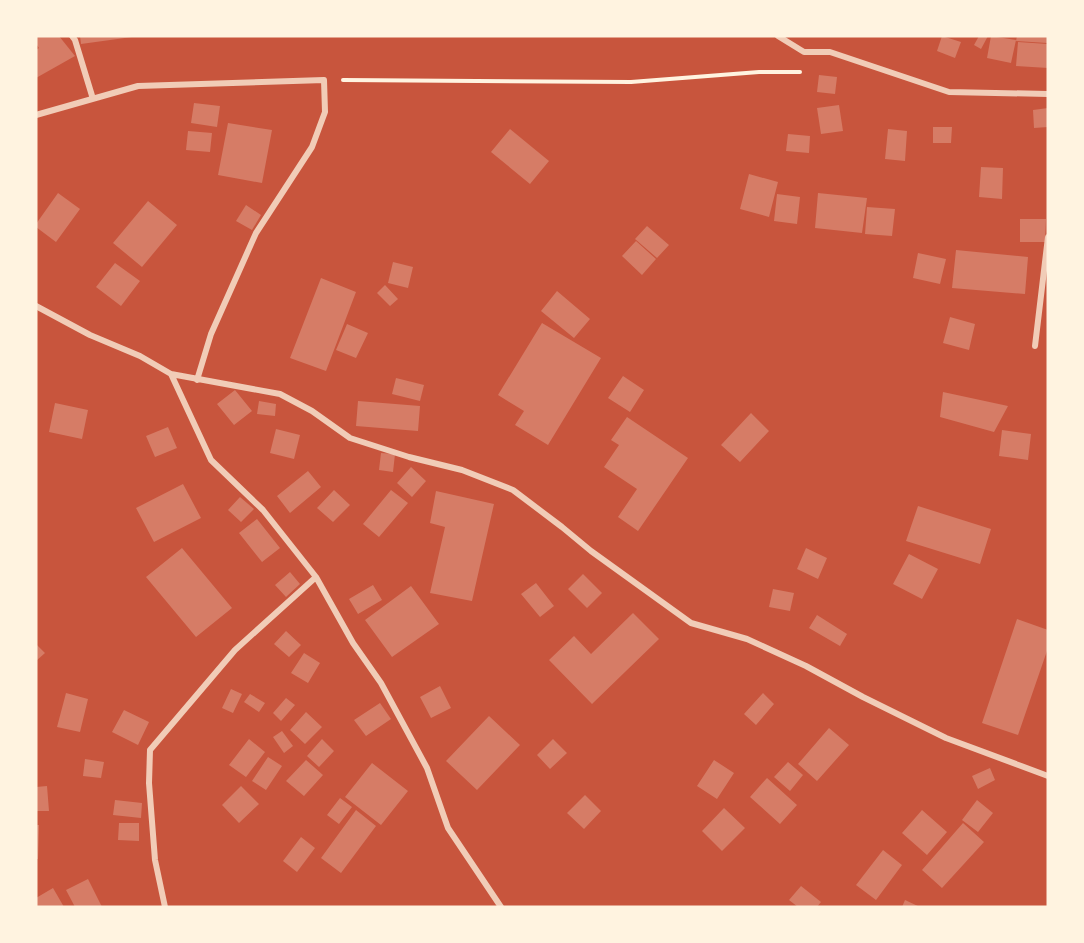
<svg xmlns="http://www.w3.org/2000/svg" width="1084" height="943" viewBox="0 0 1084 943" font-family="Ubuntu,sans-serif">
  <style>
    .building { fill: #d67c66 }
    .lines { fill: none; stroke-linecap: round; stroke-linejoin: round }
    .path { stroke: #fff3e0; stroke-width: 4 }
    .minor { stroke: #f1ccb7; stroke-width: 6 }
  </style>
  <rect width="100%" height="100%" fill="#c8553d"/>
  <path class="building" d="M36,36H59L75,56L36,78V50L39,48L36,44Z
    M80,36H132V37L81,44Z
    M942,36L961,42L955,58L937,51Z
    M979,36H988L981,49L974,45Z
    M991,36L1016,40L1011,63L987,58Z
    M1017,36H1048L1047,43L1016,41Z
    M1018,42L1048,44V68L1016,66Z
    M819,75L837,77L835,94L817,92Z
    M194,103L220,106L217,127L191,123Z
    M839,105L843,131L821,134L817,108Z
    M1048,108V127L1034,128L1033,110Z
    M228,123L272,130L262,183L218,175Z
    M933,127H952L951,143H933Z
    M510,129L549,161L530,184L491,152Z
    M888,129L907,131L905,161L885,159Z
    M188,131L212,133L210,152L186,150Z
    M788,134L810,136L809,153L786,151Z
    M981,167L1003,168L1002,199L979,197Z
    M749,174L778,182L769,217L740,209Z
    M58,193L80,209L56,242L36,227V224Z
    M818,193L867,198L862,233L815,228Z
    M777,194L800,197L797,224L774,221Z
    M148,201L177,225L142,267L113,243Z
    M246,205L261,215L252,230L236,221Z
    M867,207L895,209L892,236L865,234Z
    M1020,219H1046L1045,242H1020Z
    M647,226L669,245L657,258L635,239Z
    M636,241L656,259L642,275L622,256Z
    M956,250L1028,257L1025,294L952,288Z
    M918,253L946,259L940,284L913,278Z
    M393,262L413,267L408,288L388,283Z
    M115,263L140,281L121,306L96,287Z
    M321,278L356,292L326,371L290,358Z
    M385,285L398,299L390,306L377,293Z
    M557,291L590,319L574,338L541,311Z
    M950,317L975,324L969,350L943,343Z
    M542,323L601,358L548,445L515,425L524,411L498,395Z
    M347,324L368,333L356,358L336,350Z
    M623,376L644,390L630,412L608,398Z
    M396,378L424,385L420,401L392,394Z
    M235,390L252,411L234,425L217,404Z
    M943,392L1008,406L994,432L940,417Z
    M259,401L276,404L275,416L257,414Z
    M358,401L420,406L418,431L356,426Z
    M55,403L88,410L82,439L49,432Z
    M751,413L769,431L740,462L721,445Z
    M627,417L688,458L638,531L618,517L637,489L604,467L619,445L611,440Z
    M168,427L177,448L155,457L146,436Z
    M276,429L300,435L294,459L270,453Z
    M1002,430L1031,434L1028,460L999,456Z
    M381,453L395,454L393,472L379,470Z
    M411,467L426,481L412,497L397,483Z
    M308,471L321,487L290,513L277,496Z
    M183,484L201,518L154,542L136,508Z
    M334,490L350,505L333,522L317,508Z
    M391,490L408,503L379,537L363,524Z
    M436,491L494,504L472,601L430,593L445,527L430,523Z
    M240,497L254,509L241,522L228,510Z
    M918,506L991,529L980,564L906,541Z
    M257,519L280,548L262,562L239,533Z
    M182,548L232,608L196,637L146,577Z
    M806,548L827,558L818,579L797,569Z
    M909,554L938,569L922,599L893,584Z
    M290,572L300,584L286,597L275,585Z
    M583,574L602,593L587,608L568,589Z
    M536,583L554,606L540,617L521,594Z
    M373,585L382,600L358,614L349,599Z
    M411,586L439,624L392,657L365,620Z
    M773,589L794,593L790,611L769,607Z
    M633,613L659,639L592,704L549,660L574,636L591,654Z
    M817,615L847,634L840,646L809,628Z
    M1017,619L1048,630V648L1018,735L982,723Z
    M286,631L301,645L289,657L274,644Z
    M36,644L45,653L36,661Z
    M304,653L320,663L308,683L291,673Z
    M440,686L451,708L431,718L420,697Z
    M231,689L242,694L233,713L222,708Z
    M66,693L88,699L80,732L57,727Z
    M763,693L774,704L756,725L744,714Z
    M250,694L265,703L259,712L244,702Z
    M286,698L295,705L281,721L273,713Z
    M380,703L391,719L366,736L354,720Z
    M124,710L149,722L138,745L112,732Z
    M306,712L322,727L305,744L290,730Z
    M489,716L520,745L477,790L446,761Z
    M829,728L849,745L817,781L798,764Z
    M282,731L293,746L284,753L273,737Z
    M249,739L265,752L246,777L229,765Z
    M322,739L334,751L319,767L307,756Z
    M553,739L567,753L550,769L537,755Z
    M268,757L282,766L266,790L252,781Z
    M85,759L104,762L101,778L83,776Z
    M306,760L323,775L304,796L286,781Z
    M714,760L734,773L717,799L697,786Z
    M788,762L803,775L790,791L774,777Z
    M372,763L408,791L381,825L345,797Z
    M990,768L995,780L978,789L972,776Z
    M767,778L797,805L780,824L750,797Z
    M47,786L49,811H36V787Z
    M241,786L259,804L239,823L222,805Z
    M585,795L601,811L584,829L567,813Z
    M340,798L352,807L339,824L327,815Z
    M115,800L142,803L141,818L113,815Z
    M977,800L993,813L978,832L962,820Z
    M724,808L745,828L722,851L702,831Z
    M356,810L376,826L341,873L321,858Z
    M922,810L947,832L927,855L902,833Z
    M119,823H139V841L118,840Z
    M963,823L984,842L942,888L922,870Z
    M36,825H39L38,859H36Z
    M301,837L315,848L297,872L283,861Z
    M883,850L902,865L876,900L856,885Z
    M88,879L102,907H75L66,890Z
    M801,886L821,902L817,907H798L789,900Z
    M53,888L64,907H36V898Z
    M905,900L920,907H902Z"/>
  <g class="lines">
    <path class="path" d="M343,80L631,82L759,72H800"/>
    <path class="minor" d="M72,36L75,40L93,99
      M778,36L804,52H830L949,92L1048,94
      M36,115L138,86L324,80L325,112L312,147L256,233L211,334L197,380
      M36,306L90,335L140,356L171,374L280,394L312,411L350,438L409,457L462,470L513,490L562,527L591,551L691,623L747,639L806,666L863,697L946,738L1048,776
      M1035,346L1048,237
      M171,374L211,460L263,510L316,577L353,643L381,683L427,768L448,828L501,907
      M165,907L155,860L149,783L150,750L235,650L316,577"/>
  </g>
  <rect width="1084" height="943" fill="none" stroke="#fff3e0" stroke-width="75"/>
</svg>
